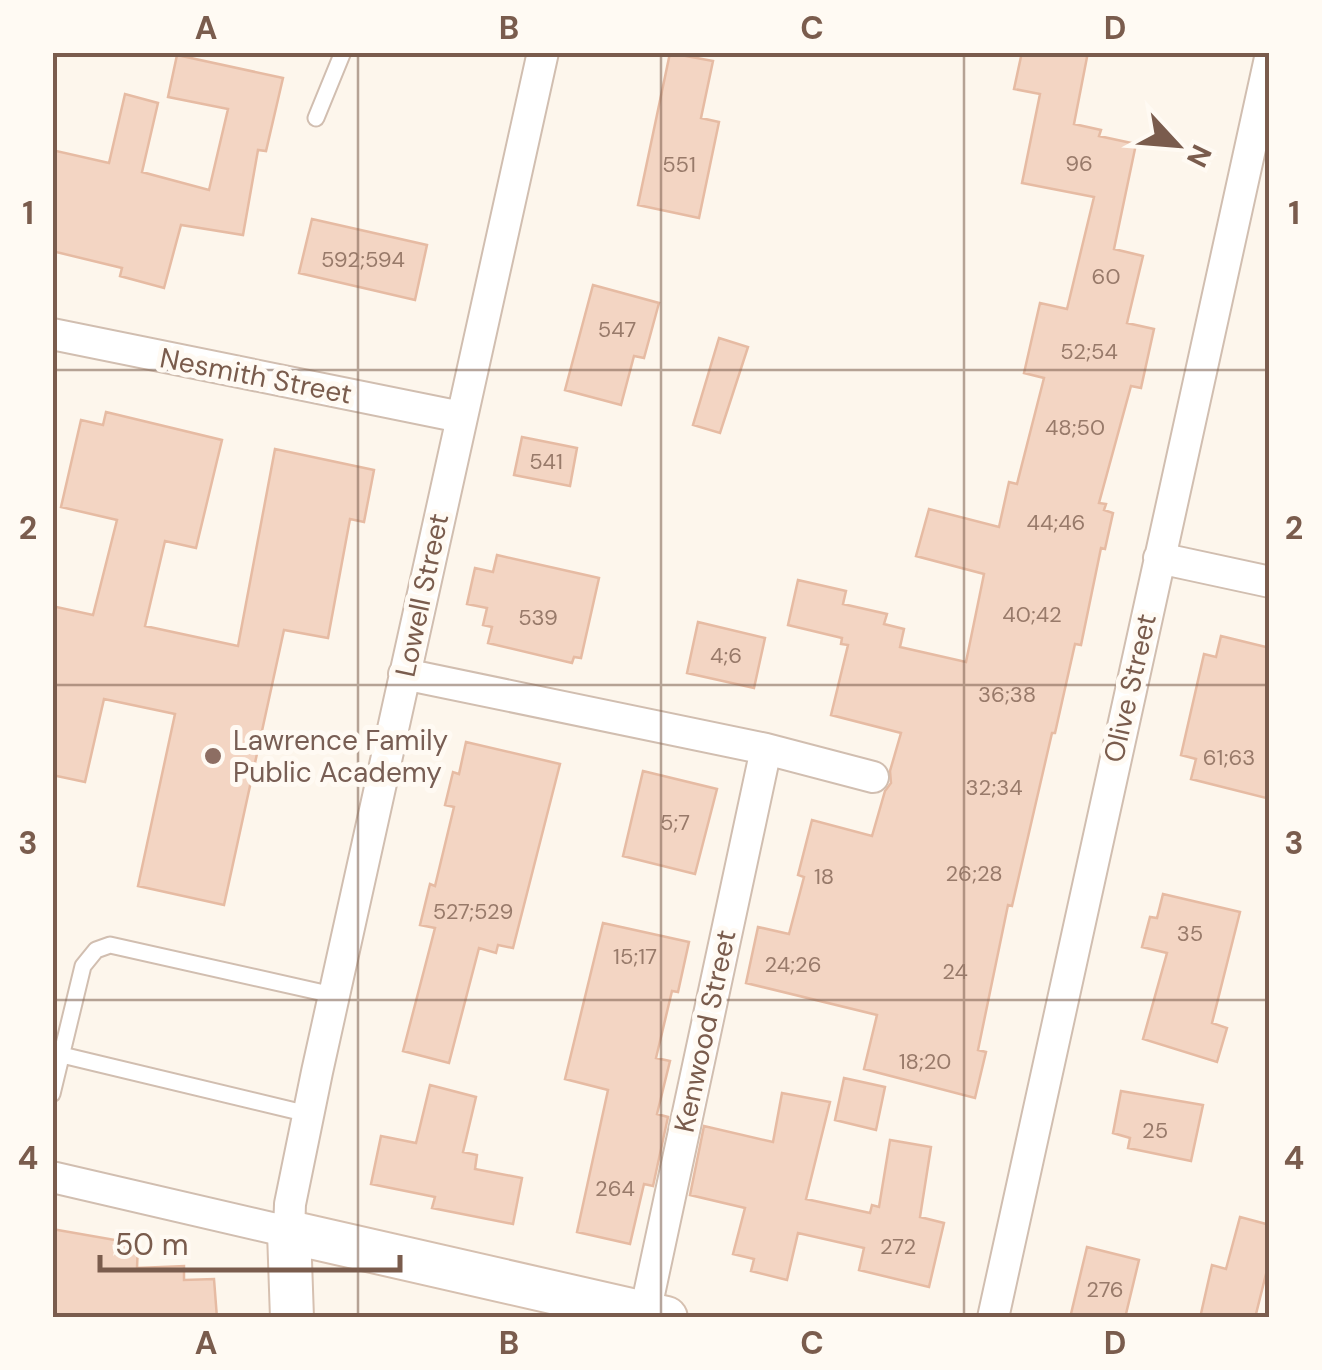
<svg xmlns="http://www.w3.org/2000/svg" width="1322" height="1370" viewBox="0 0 1322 1370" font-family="'DM Sans',sans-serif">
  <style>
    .building { fill: #f3d5c3; stroke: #e6bba3; stroke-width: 2.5 }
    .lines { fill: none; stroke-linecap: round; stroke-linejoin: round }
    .lane-casing { stroke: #d1beb0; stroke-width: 19 }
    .street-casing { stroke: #d1beb0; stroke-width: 34 }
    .secondary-casing { stroke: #d6c0b0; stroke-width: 46 }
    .lane { stroke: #fff; stroke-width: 15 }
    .street { stroke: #fff; stroke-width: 30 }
    .secondary { stroke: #fff; stroke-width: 42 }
    .grid { fill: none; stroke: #7a5c4d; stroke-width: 2.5; stroke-opacity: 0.55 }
    .education-dot { fill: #8d6e63; stroke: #fffaf3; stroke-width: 4 }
    .labels { text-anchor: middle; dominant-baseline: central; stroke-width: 10; stroke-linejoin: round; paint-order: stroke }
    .number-label { font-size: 22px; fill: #987a6a }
    .street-label { font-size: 28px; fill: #7a5c4d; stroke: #fffaf3 }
    .education-label { font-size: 28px; fill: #785e54; stroke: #fffaf3; text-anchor: start }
    .neatline { fill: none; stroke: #7a5c4d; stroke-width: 4 }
    .grid-label { font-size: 32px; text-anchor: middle; font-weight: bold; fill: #7a5c4d }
  </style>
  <rect width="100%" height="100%" fill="#fdf6ec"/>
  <path class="building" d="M1022,52H1088L1074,124L1101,130L1099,136L1136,144L1114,249L1143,256L1127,323L1154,329L1141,388L1131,386L1099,503L1106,504L1104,510L1113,513L1105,549L1101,548L1081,645L1075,644L1055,733H1052L1012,906L1008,905L978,1050L986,1052L975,1098L864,1069L877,1015L746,983L758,927L789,934L804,877L798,875L812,820L872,836L885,791L891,783L890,771L901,733L831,715L848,645L841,644L842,638L788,625L798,580L846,591L843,604L887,614L884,624L904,629L900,647L966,662L984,574L916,556L929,509L999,527L1009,482L1017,484L1044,378L1024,373L1040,303L1067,309L1094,197L1022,183L1040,94L1014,89Z
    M670,53L713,61L701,118L719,122L699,218L638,205Z
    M177,55L283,78L266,151L258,150L243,235L181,225L164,288L120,276L122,268L52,251V150L109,163L125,94L158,103L142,172L209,190L228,109L168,97Z
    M312,219L427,245L415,300L299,273Z
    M593,285L659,303L644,358L634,356L621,405L565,390Z
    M719,338L748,347L720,433L693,425Z
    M106,412L222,440L196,548L165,541L145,626L238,646L275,449L374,470L364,522L350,519L328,638L284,630L224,905L138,886L175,714L104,699L85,782L52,775V606L93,615L117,520L61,507L81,420L103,425Z
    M522,437L577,448L570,486L514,475Z
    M497,555L599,578L581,658L574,657L572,663L488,643L492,627L483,625L487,608L467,604L475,568L493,572Z
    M698,622L765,638L754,688L687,673Z
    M1221,636L1270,648V799L1191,779L1196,759L1181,755L1204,654L1216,657Z
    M466,742L560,764L513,948L498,945L496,953L479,948L449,1063L403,1051L435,928L420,925L430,884L435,886L454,807L445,805L453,772L459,774Z
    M643,771L717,789L695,874L623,856Z
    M1163,894L1240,912L1212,1023L1227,1028L1217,1062L1143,1039L1167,953L1142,947L1150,917L1157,918Z
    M603,923L689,942L678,992L672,991L656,1058L670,1061L657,1114L668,1117L653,1186L644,1184L630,1244L577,1232L608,1090L565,1079Z
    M844,1078L885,1087L876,1130L835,1120Z
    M430,1085L476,1097L463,1152L477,1155L475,1169L522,1178L513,1224L432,1208L435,1197L371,1184L381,1136L416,1143Z
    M1121,1091L1203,1105L1191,1161L1128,1148L1130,1138L1113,1133Z
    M782,1093L830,1102L806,1199L870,1213L872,1205L879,1207L890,1140L931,1147L920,1217L944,1223L929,1287L859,1270L864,1248L798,1233L787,1280L751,1271L754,1259L733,1254L745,1208L690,1195L704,1126L773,1142Z
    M1240,1217L1270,1225V1258L1255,1318H1200L1212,1265L1226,1269Z
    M52,1229L138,1244L137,1268L184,1266V1280L214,1279L217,1318H52Z
    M1087,1247L1139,1260L1125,1318H1070Z"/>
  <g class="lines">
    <defs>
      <path id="lane" d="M316,118L343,52
        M62,1055L308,1114
        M52,1094L83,966L96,950L110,945L333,995"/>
      <path id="street" d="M52,334L461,417
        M1159,558L1270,582
        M404,674L766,749L645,1313
        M766,749L873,777
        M52,1177L289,1232L290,1204L317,1072L543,52
        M993,1318L1270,58"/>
      <path id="secondary" d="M292,1318L289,1232L666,1318"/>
    </defs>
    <use href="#lane" class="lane-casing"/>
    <use href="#street" class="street-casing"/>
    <use href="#secondary" class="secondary-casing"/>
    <use href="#lane" class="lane"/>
    <use href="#street" class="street"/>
    <use href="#secondary" class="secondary"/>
  </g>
  <path class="grid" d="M358,52V1318M661,52V1318M964,52V1318M52,370H1270M52,685H1270M52,1000H1270"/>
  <circle class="education-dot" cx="213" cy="756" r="10"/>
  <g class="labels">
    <g class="number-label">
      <text x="1079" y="163">96</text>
      <text x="679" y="164">551</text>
      <text x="363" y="259">592;594</text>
      <text x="1106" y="276">60</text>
      <text x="617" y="329">547</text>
      <text x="1089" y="351">52;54</text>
      <text x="1075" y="427">48;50</text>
      <text x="546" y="461">541</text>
      <text x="1056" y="522">44;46</text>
      <text x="1032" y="614">40;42</text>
      <text x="538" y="617">539</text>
      <text x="726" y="655">4;6</text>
      <text x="1007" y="694">36;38</text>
      <text x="1229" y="757">61;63</text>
      <text x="994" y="787">32;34</text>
      <text x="675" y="822">5;7</text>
      <text x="974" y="873">26;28</text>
      <text x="824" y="876">18</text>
      <text x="473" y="911">527;529</text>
      <text x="1190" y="933">35</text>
      <text x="635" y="956">15;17</text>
      <text x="793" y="964">24;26</text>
      <text x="955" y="971">24</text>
      <text x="925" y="1061">18;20</text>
      <text x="1155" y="1130">25</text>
      <text x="615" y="1188">264</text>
      <text x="898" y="1246">272</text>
      <text x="1105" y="1289">276</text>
    </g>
    <g class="street-label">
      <text transform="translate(256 376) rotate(11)">Nesmith Street</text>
      <text transform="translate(422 595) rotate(-78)">Lowell Street</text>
      <text transform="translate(1130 688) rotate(-77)">Olive Street</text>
      <text transform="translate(705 1031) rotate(-78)">Kenwood Street</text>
    </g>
    <g class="education-label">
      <text x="233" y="740">Lawrence Family<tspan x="233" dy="32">Public Academy</tspan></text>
    </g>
  </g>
  <rect width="1322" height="1370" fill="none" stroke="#fffaf3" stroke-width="110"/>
  <g transform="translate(1177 145) rotate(116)" stroke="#fffaf3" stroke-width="8" paint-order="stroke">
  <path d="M0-8L18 38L0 25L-18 38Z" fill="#7a5c4d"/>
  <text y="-15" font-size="28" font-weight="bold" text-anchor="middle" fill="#7a5c4d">N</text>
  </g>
  <path d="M100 1255v15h300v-15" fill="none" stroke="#7a5c4d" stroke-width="5"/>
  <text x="115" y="1255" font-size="30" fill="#7a5c4d" stroke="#fffaf3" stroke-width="8" paint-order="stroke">50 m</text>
  <rect x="55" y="55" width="1212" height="1260" class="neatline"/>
  <g class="grid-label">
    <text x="206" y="39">A</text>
    <text x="509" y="39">B</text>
    <text x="812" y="39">C</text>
    <text x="1115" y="39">D</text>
    <text x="28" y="224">1</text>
    <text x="1294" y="224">1</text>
    <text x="28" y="539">2</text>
    <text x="1294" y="539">2</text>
    <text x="28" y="854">3</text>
    <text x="1294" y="854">3</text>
    <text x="28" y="1169">4</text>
    <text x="1294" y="1169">4</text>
    <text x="206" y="1354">A</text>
    <text x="509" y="1354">B</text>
    <text x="812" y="1354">C</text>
    <text x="1115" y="1354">D</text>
  </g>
</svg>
